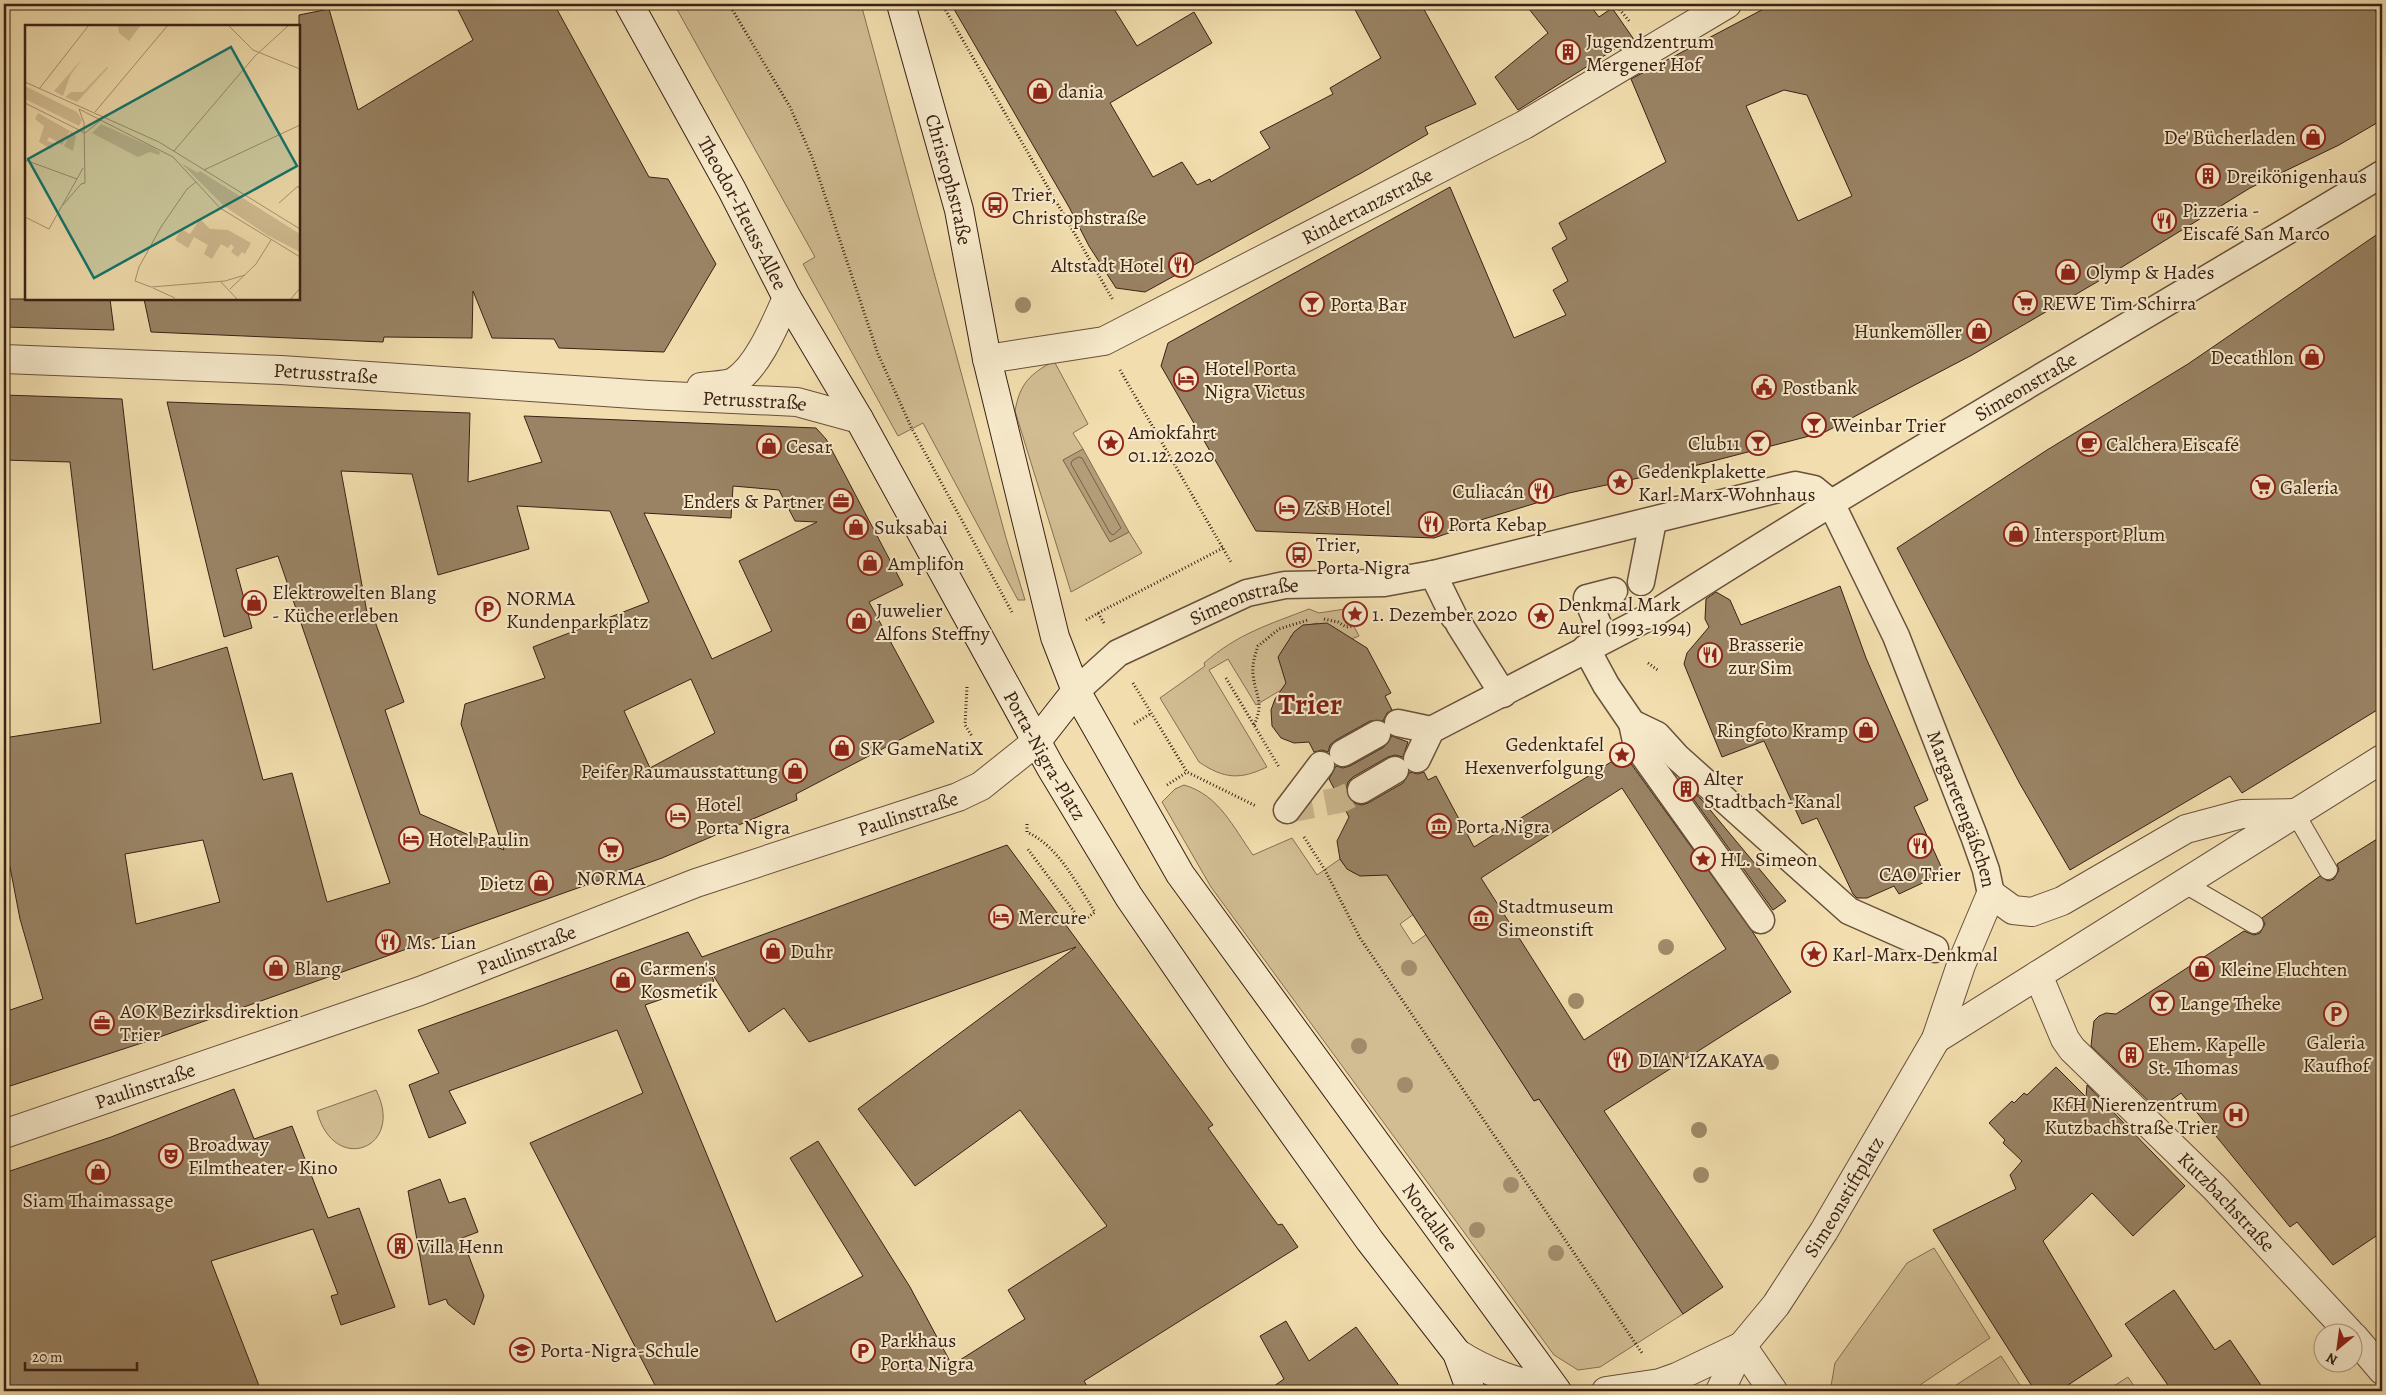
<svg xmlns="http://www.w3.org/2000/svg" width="2386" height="1395" viewBox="0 0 2386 1395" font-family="Alegreya,serif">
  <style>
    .green { fill: #d2bd93; stroke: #866f54 }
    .water { fill: #b39d79; stroke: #836b51 }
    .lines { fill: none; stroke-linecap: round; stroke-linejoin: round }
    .shore { stroke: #765f47; stroke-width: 1 }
    .building { fill: #998364; stroke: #3a2115; fill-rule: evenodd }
    .pedestrian-tunnel { stroke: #ccb78f; stroke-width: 26; stroke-dasharray: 26 13; stroke-linecap: butt }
    .service-casing { stroke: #68503b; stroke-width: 20 }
    .pedestrian-casing { stroke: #68503b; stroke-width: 29 }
    .minor-casing { stroke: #68503b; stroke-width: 30 }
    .secondary-casing { stroke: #3a2115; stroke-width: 30 }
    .path { stroke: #3a2115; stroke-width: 3; stroke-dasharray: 1 2.5; stroke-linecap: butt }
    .service { stroke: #f6e9ca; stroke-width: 18 }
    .pedestrian { stroke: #f6e9ca; stroke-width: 26 }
    .minor { stroke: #f6e9ca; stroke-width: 28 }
    .secondary { stroke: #f6e9ca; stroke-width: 28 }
    .tree { fill: #a18b6a }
    .labels { text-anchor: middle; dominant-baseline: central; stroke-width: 4; stroke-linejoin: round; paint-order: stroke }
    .poi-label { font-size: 20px; fill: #3a2115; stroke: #f6e9ca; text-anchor: start }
    .street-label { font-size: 20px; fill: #3a2115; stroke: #f6e9ca }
    .town-label { font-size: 30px; font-weight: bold; fill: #7a1f14; stroke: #f6e9ca }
    .inset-road { fill: none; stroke: #a89270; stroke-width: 1 }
    .view { fill: #0f766e; fill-opacity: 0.15; stroke: #0f766e; stroke-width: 2.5 }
    .inset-edge { fill: none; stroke: #3a2115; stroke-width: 2.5 }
  </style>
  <rect width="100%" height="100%" fill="#f1ddad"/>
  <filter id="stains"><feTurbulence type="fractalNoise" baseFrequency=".004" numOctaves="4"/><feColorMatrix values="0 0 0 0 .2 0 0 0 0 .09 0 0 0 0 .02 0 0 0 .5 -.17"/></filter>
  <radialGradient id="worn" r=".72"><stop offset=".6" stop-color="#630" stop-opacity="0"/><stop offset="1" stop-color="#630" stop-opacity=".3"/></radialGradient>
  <path class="green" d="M674,4H861L1006,538L1025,600H1018L923,423L898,436L803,264L815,257Z
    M1054,361L1088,424L1073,433L1083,449L1063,460L1110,542L1129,532L1142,553L1071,592L1015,411C1020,383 1030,374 1054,361Z
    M1309,609L1319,613L1345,609L1359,636L1344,642L1319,629L1317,623C1307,625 1298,630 1290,637L1293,640L1291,684L1256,705L1228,659L1209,670L1267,767C1240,780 1224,779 1199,762L1160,698L1205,666L1204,663C1239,633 1268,625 1309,609Z
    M1184,785C1219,795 1233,827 1253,855L1292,838L1317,875L1340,859C1351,877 1365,879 1384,871L1414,914L1400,924L1413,944L1427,934L1534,1101L1539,1099L1683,1314L1600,1367L1578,1370L1554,1355L1211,887L1162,802L1175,789Z
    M376,1090C406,1149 333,1176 317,1111Z
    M1934,1248L1990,1338L1911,1391H1832L1831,1386L1835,1363L1907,1263Z
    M2001,1356L2024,1391H1947Z
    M2128,1377L2137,1391H2106Z"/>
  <path class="water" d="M1083,449L1129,532L1110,542L1063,460Z"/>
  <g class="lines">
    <path class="shore" d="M1079,457L1082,458L1121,528L1113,535L1110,533L1071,464L1072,461Z"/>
  </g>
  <path class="building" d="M455,4H554L649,177L668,179L716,264L664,352L559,348L554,339L492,338L473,291L472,338L384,337L383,342L151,332L144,299H299V15L329,9L358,110L473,40Z
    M951,4H1111L1137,46L1194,12L1212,43L1110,103L1153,177L1182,162L1197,185L1210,179L1211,182L1270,148L1260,132L1333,94L1330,88L1381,58L1352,4H1421L1476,104L1425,127L1428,134L1363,172L1145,292L1116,288L1089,246L1069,207Z
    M1525,4H1589L1599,17L1612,8L1635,41L1619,50L1618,47L1518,110L1495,77L1548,33Z
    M1773,4H2370L2382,19V120L2339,145L2250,188L2109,275L1972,355L1825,432L1690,467L1569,493L1474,522L1475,524L1434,538L1256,531L1161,366L1168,343L1450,187L1514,338L1566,315L1553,290L1568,281L1552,248L1567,239L1559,223L1666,162L1631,79ZM1784,90L1807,95L1852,196L1798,221L1746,106Z
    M2382,231V707L2242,793L2230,776L2070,870L2020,784L1897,548L2047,450L2188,364Z
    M4,299H110L114,330L4,327Z
    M4,395L122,399L153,670L227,647L263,780L292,773L327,902L390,883L278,556L236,569L252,628L224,637L167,402L470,413L468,482L542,462L524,416L816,428L826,439L903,585L869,602L934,722L796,794L797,800L662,858L157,1038L4,1088V1012L43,999L20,919L4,836V738L101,723L70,462L4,460ZM341,471L412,474L438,575L529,549L517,506L610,511L649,602L533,647L545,678L465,704L461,724L504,850L420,814L385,710L404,702L373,616L368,618ZM733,486L779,490L795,521L817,522L739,561L772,631L712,659L644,513L731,518ZM691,679L715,733L650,768L624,711ZM203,840L220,902L136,924L125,854Z
    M1840,586L1866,658L1928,800L1914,807L1944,873L1899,894L1894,886L1867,898H1857L1853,894L1817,818L1802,824L1764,741L1722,757L1684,664L1687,653L1709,627L1705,619L1706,599L1716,592L1730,600L1741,625Z
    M1327,623L1367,648L1391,693L1385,696L1392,710L1387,713L1383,721H1370L1336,740L1330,745L1328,752L1322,750L1314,752L1309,742L1294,743L1281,738L1272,726L1271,710L1275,699L1286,683L1278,657L1294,632L1303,625Z
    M1392,736L1408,742L1403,757L1395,755L1388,757L1353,777L1348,782L1346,790L1348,798L1354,803L1362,805L1368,803L1403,783L1410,772L1418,774L1424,772L1428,780L1436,776L1474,847L1624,754L1752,931L1791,992L1604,1111L1723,1287L1683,1314L1539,1099L1534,1101L1387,875L1360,876L1347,869L1340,859L1337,841L1349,817L1329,779L1336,766L1343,768L1350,766L1384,747ZM1622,788L1726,949L1584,1040L1481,878Z
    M1679,779L1701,799L1786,901L1773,910Z
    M2382,836V1232L2333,1265L2297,1222L2290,1227L2181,1093L2158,1110L2091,1046L2093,1028L2094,1021L2099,1016L2106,1013L2116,1014L2244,931L2254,935L2260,933L2265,924L2262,918L2320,876L2328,881L2334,879L2339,870L2337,864Z
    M1007,845L1213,1125L1208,1128L1278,1225L1282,1224L1298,1247L1084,1381L1090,1391H658L530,1143L643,1093L617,1030L449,1091L466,1123L429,1138L409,1085L439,1073L418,1030L688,932L702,957ZM1076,947L858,1109L915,1186L1020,1110L1107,1226L1008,1290L1025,1319L952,1365L910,1287L818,1141L790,1158L863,1276L776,1322L645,1005L714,981L706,964L749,1032L784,1008L809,1042Z
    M2056,1067L2086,1097L2087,1085L2185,1186L2133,1236L2092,1193L2043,1241L2112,1356L2059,1391H2035L1933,1230L2016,1189L2010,1175L2022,1161L2003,1143L2005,1140L1989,1123L2012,1101L2014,1103L2024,1093L2027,1095Z
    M234,1089L254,1139L292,1126L328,1218L359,1208L395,1307L341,1325L331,1296L338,1294L313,1229L211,1261L261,1391H4V1173L111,1137Z
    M440,1179L449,1203L465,1198L478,1232L462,1238L484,1296L474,1325L448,1304L446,1299L429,1305L408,1191Z
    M2174,1290L2215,1350L2230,1340L2265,1391H2172L2125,1324Z
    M1286,1321L1309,1361L1356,1327L1403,1391H1267L1284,1379L1260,1336Z"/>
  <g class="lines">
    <path class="pedestrian-tunnel" d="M1287,810L1340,800L1361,790"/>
    <defs>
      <path id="service" d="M2295,813L2328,870
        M2185,884L2254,924"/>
      <g id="pedestrian">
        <path d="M1433,574L1454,617"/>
        <path d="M1641,582L1653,521"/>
        <path id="s1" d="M1657,612C1895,460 2140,320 2382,174"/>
        <path d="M1459,624L1503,694"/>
        <path d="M1604,639L1587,598L1614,591"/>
        <path d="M1586,648L1606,685L1632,723L1657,735L1677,757L1849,911L1935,949"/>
        <path id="s2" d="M1076,691L1118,653L1247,593L1285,585L1384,583L1433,574L1795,485L1814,489L1831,503L1896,636L1974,836L1986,870L1991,894"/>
        <path d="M1398,723L1431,730"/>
        <path d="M1632,723L1637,746L1761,920"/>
        <path d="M1343,753L1377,734"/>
        <path d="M1417,759L1431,730L1651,616"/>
        <path d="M1361,790L1395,770"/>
        <path d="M1287,810L1321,765"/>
      </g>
      <g id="minor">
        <path id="s3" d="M4,359L281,370L648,395L797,402L859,419"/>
        <path id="s4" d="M987,359L1104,341L1524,125L1727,4"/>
        <path d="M701,387C710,385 727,386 735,381C758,367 776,322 787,298"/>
        <path id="s5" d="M2038,975L2065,1039L2072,1049L2215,1188L2349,1332"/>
        <path d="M1936,1039L2382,759"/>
        <path id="s6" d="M4,1134L420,991L696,883L958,797L981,786L1036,742"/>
        <path d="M2354,1337L2382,1370"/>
        <path d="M1742,1346L1773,1391"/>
        <path d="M1457,1353C1488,1373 1519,1383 1555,1391"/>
        <path d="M1606,1391L1660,1383L1677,1377L1742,1346"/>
        <path id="s7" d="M1720,1391L1742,1346L1776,1305L1824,1231L1936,1039L1961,965L1991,894L2013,910L2032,912L2062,901L2186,829L2242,814L2295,813"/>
      </g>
      <g id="secondary">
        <path id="s8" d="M629,4L732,190L787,298L859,419L1051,768L1129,897L1238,1056L1370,1241L1457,1353L1471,1391"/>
        <path id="s9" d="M901,4L959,210L987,359L1055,637L1076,691L1180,874L1557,1391"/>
        <path d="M1036,742L1076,691"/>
      </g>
    </defs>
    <use href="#service" class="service-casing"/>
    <use href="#pedestrian" class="pedestrian-casing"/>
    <use href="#minor" class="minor-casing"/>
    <use href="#secondary" class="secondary-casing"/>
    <path class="path" d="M729,4L790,107L812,157L878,354L912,429L1013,614
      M942,4L1113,300
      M1615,4L1630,22
      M1120,370L1232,564
      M1098,613L1223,548
      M1324,619L1338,622L1346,627L1353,626
      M1086,620L1098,613L1104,623
      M1648,663L1659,671
      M1226,678L1279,767
      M1133,683L1187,772L1256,806
      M967,687L965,725L972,736
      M1134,724L1150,714
      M1254,725C1265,702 1255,696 1253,674C1252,664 1255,655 1258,646L1279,629L1308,620
      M1167,785L1187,772
      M1027,824V832C1059,847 1076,883 1095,912L1082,922L1027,848
      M1304,837L1325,870L1360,938L1642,1353"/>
    <use href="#service" class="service"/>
    <use href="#pedestrian" class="pedestrian"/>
    <use href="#minor" class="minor"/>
    <use href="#secondary" class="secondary"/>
  </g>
  <g class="tree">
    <circle cx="1023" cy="305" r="8"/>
    <circle cx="1666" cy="947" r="8"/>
    <circle cx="1409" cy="968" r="8"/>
    <circle cx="1576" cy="1001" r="8"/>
    <circle cx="1359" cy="1046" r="8"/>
    <circle cx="1771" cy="1062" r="8"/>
    <circle cx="1405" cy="1085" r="8"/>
    <circle cx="1699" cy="1130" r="8"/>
    <circle cx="1701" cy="1175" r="8"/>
    <circle cx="1511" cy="1185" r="8"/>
    <circle cx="1477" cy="1230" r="8"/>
    <circle cx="1556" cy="1253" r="8"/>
  </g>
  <defs>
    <symbol id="building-ring" viewBox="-11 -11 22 22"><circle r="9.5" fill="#f6e9ca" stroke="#8f2418" stroke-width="1.5"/><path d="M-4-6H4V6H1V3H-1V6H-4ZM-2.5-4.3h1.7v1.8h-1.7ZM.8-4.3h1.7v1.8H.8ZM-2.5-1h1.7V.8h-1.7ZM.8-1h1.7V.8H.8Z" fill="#8f2418"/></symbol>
    <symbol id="shop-ring" viewBox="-11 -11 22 22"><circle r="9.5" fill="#f6e9ca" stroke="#8f2418" stroke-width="1.5"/><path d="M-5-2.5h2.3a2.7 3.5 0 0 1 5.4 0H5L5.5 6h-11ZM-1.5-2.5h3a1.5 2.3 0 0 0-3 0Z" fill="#8f2418"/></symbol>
    <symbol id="bus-ring" viewBox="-11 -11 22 22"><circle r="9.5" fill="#f6e9ca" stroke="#8f2418" stroke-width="1.5"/><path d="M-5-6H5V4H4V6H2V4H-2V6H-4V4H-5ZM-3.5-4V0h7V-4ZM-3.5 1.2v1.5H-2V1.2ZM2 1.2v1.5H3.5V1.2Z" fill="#8f2418"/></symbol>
    <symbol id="restaurant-ring" viewBox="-11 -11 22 22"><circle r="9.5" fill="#f6e9ca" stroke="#8f2418" stroke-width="1.5"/><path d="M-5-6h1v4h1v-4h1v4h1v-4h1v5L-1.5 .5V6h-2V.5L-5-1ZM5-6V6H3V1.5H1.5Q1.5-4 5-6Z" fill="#8f2418"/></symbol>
    <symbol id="supermarket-ring" viewBox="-11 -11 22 22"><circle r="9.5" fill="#f6e9ca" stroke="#8f2418" stroke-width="1.5"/><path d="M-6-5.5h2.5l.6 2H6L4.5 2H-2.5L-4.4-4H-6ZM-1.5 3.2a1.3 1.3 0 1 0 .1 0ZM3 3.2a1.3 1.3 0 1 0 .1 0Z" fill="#8f2418"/></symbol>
    <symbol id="bar-ring" viewBox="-11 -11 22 22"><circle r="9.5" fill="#f6e9ca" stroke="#8f2418" stroke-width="1.5"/><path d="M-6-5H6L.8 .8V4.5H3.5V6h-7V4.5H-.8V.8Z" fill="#8f2418"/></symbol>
    <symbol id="hotel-ring" viewBox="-11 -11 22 22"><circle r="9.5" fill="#f6e9ca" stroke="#8f2418" stroke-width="1.5"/><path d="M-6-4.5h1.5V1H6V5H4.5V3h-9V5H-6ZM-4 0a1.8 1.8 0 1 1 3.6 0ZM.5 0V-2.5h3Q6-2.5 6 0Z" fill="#8f2418"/></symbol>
    <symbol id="civic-ring" viewBox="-11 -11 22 22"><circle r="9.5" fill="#f6e9ca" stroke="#8f2418" stroke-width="1.5"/><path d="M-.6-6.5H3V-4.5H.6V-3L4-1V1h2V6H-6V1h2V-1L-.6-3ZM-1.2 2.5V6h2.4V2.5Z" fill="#8f2418"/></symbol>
    <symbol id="sight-ring" viewBox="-11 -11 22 22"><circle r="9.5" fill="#f6e9ca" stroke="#8f2418" stroke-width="1.5"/><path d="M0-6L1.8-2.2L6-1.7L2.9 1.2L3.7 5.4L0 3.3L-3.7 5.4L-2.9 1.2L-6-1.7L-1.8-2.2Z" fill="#8f2418"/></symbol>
    <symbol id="cafe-ring" viewBox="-11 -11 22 22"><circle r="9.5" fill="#f6e9ca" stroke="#8f2418" stroke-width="1.5"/><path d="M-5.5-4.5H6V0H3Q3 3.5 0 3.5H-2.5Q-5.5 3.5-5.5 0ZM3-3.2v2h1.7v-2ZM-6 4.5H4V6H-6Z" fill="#8f2418"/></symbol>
    <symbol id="office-ring" viewBox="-11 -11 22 22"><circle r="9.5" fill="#f6e9ca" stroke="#8f2418" stroke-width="1.5"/><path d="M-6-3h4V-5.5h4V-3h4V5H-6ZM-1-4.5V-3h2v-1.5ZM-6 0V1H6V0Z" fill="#8f2418"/></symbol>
    <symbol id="parking-ring" viewBox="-11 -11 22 22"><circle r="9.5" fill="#f6e9ca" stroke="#8f2418" stroke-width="1.5"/><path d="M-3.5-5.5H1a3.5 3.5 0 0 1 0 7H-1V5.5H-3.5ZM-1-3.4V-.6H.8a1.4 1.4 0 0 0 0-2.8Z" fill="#8f2418"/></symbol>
    <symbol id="museum-ring" viewBox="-11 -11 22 22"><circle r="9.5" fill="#f6e9ca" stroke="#8f2418" stroke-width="1.5"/><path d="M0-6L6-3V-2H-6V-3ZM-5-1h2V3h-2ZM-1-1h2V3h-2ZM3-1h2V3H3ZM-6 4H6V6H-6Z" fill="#8f2418"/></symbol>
    <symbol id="hospital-ring" viewBox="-11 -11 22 22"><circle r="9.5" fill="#f6e9ca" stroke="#8f2418" stroke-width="1.5"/><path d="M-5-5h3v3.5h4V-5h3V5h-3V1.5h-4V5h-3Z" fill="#8f2418"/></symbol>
    <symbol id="theatre-ring" viewBox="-11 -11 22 22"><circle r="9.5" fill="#f6e9ca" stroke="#8f2418" stroke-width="1.5"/><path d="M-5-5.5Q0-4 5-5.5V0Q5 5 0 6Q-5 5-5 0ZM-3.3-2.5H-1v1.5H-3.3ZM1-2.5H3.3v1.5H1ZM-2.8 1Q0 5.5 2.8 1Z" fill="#8f2418"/></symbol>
    <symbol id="school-ring" viewBox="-11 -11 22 22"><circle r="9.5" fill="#f6e9ca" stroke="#8f2418" stroke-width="1.5"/><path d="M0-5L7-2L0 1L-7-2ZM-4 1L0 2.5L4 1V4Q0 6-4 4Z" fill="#8f2418"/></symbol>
  </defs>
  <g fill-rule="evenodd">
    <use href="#building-ring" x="1554" y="38" width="28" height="28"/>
    <use href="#shop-ring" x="1026" y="77" width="28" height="28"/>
    <use href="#shop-ring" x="2299" y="123" width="28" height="28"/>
    <use href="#building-ring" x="2194" y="162" width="28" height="28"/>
    <use href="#bus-ring" x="981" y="191" width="28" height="28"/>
    <use href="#restaurant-ring" x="2150" y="207" width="28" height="28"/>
    <use href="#restaurant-ring" x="1167" y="251" width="28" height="28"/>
    <use href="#shop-ring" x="2054" y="258" width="28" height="28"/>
    <use href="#supermarket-ring" x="2011" y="289" width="28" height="28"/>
    <use href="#bar-ring" x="1298" y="290" width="28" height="28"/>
    <use href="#shop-ring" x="1965" y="317" width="28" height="28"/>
    <use href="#shop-ring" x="2298" y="343" width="28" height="28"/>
    <use href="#hotel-ring" x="1172" y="365" width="28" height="28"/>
    <use href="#civic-ring" x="1750" y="373" width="28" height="28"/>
    <use href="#bar-ring" x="1800" y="411" width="28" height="28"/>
    <use href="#sight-ring" x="1097" y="429" width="28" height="28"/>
    <use href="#bar-ring" x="1744" y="429" width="28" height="28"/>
    <use href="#cafe-ring" x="2075" y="430" width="28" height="28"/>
    <use href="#shop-ring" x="755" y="432" width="28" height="28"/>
    <use href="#sight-ring" x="1606" y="468" width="28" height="28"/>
    <use href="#supermarket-ring" x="2249" y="473" width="28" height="28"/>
    <use href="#restaurant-ring" x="1527" y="477" width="28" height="28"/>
    <use href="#office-ring" x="827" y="487" width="28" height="28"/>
    <use href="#hotel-ring" x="1273" y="494" width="28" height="28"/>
    <use href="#restaurant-ring" x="1417" y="510" width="28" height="28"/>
    <use href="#shop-ring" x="842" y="513" width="28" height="28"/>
    <use href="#shop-ring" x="2002" y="520" width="28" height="28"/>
    <use href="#bus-ring" x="1285" y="541" width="28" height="28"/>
    <use href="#shop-ring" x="856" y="549" width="28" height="28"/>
    <use href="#shop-ring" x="240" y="589" width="28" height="28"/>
    <use href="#parking-ring" x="474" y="595" width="28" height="28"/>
    <use href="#sight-ring" x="1341" y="600" width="28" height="28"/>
    <use href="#sight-ring" x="1527" y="602" width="28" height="28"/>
    <use href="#shop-ring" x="845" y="607" width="28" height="28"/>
    <use href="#restaurant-ring" x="1696" y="641" width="28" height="28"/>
    <use href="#shop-ring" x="1852" y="716" width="28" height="28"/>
    <use href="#shop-ring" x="828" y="734" width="28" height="28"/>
    <use href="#sight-ring" x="1608" y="741" width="28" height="28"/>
    <use href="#shop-ring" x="781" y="757" width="28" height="28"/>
    <use href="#building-ring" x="1672" y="775" width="28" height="28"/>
    <use href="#hotel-ring" x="664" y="802" width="28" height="28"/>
    <use href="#museum-ring" x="1425" y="812" width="28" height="28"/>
    <use href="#hotel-ring" x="397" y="825" width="28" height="28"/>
    <use href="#restaurant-ring" x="1906" y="832" width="28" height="28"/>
    <use href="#supermarket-ring" x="597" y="836" width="28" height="28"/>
    <use href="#sight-ring" x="1689" y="845" width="28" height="28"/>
    <use href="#shop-ring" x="527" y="869" width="28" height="28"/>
    <use href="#hotel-ring" x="987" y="903" width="28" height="28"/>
    <use href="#museum-ring" x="1467" y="904" width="28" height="28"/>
    <use href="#restaurant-ring" x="374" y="928" width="28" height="28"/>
    <use href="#shop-ring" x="759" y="937" width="28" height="28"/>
    <use href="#sight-ring" x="1800" y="940" width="28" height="28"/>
    <use href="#shop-ring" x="262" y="954" width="28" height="28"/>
    <use href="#shop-ring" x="2188" y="955" width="28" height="28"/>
    <use href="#shop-ring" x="609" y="966" width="28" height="28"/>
    <use href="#bar-ring" x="2148" y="989" width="28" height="28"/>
    <use href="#parking-ring" x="2322" y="1000" width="28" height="28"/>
    <use href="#office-ring" x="88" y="1009" width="28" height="28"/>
    <use href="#building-ring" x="2117" y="1041" width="28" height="28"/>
    <use href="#restaurant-ring" x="1606" y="1046" width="28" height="28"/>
    <use href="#hospital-ring" x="2222" y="1101" width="28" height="28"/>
    <use href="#theatre-ring" x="157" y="1142" width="28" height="28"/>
    <use href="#shop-ring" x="84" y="1158" width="28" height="28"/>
    <use href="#building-ring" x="386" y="1232" width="28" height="28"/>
    <use href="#school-ring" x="508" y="1336" width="28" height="28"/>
    <use href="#parking-ring" x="849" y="1337" width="28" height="28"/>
  </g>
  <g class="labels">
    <g class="poi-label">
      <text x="1586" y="41">Jugendzentrum<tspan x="1586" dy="23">Mergener Hof</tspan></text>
      <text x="1058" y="91">dania</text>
      <text x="2296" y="137" text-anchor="end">De' Bücherladen</text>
      <text x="2226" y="176">Dreikönigenhaus</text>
      <text x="1012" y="194">Trier,<tspan x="1012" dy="23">Christophstraße</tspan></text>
      <text x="2182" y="210">Pizzeria -<tspan x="2182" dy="23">Eiscafé San Marco</tspan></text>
      <text x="1164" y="265" text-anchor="end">Altstadt Hotel</text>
      <text x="2086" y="272">Olymp &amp; Hades</text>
      <text x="2042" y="303">REWE Tim Schirra</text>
      <text x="1330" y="304">Porta Bar</text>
      <text x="1962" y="331" text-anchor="end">Hunkemöller</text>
      <text x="2294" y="357" text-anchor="end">Decathlon</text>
      <text x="1204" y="368">Hotel Porta<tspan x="1204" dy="23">Nigra Victus</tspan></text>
      <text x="1782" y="387">Postbank</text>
      <text x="1832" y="425">Weinbar Trier</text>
      <text x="1128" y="432">Amokfahrt<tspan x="1128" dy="23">01.12.2020</tspan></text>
      <text x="1740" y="443" text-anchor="end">Club11</text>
      <text x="2106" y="444">Calchera Eiscafé</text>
      <text x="786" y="446">Cesar</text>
      <text x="1638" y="471">Gedenkplakette<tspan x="1638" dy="23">Karl-Marx-Wohnhaus</tspan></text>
      <text x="2280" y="487">Galeria</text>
      <text x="1524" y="491" text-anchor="end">Culiacán</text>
      <text x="824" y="501" text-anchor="end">Enders &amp; Partner</text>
      <text x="1304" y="508">Z&amp;B Hotel</text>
      <text x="1448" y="524">Porta Kebap</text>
      <text x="874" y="527">Suksabai</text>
      <text x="2034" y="534">Intersport Plum</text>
      <text x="1316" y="544">Trier,<tspan x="1316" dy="23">Porta Nigra</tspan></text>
      <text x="888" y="563">Amplifon</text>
      <text x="272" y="592">Elektrowelten Blang<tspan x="272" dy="23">- Küche erleben</tspan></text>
      <text x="506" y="598">NORMA<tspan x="506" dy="23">Kundenparkplatz</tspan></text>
      <text x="1558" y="604">Denkmal Mark<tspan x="1558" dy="23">Aurel (1993-1994)</tspan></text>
      <text x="876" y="610">Juwelier<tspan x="876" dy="23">Alfons Steffny</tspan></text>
      <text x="1372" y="614">1. Dezember 2020</text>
      <text x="1728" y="644">Brasserie<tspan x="1728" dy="23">zur Sim</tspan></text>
      <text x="1848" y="730" text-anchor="end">Ringfoto Kramp</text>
      <text x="1604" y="744" text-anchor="end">Gedenktafel<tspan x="1604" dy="23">Hexenverfolgung</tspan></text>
      <text x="860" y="748">SK GameNatiX</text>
      <text x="778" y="771" text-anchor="end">Peifer Raumausstattung</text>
      <text x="1704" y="778">Alter<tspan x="1704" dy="23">Stadtbach-Kanal</tspan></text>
      <text x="696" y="804">Hotel<tspan x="696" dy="23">Porta Nigra</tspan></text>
      <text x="1456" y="826">Porta Nigra</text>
      <text x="428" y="839">Hotel Paulin</text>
      <text x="1720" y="859">HL. Simeon</text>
      <text x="1920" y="874" text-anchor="middle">CAO Trier</text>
      <text x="611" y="878" text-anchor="middle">NORMA</text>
      <text x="524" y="883" text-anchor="end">Dietz</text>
      <text x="1498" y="906">Stadtmuseum<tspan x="1498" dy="23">Simeonstift</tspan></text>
      <text x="1018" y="917">Mercure</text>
      <text x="406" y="942">Ms. Lian</text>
      <text x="790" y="951">Duhr</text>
      <text x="1832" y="954">Karl-Marx-Denkmal</text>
      <text x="294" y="968">Blang</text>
      <text x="640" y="968">Carmen's<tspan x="640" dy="23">Kosmetik</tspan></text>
      <text x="2220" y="969">Kleine Fluchten</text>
      <text x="2180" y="1003">Lange Theke</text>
      <text x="120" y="1011">AOK Bezirksdirektion<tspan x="120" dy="23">Trier</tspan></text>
      <text x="2336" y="1042" text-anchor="middle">Galeria<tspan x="2336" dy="23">Kaufhof</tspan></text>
      <text x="2148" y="1044">Ehem. Kapelle<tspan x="2148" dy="23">St. Thomas</tspan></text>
      <text x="1638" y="1060">DIAN IZAKAYA</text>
      <text x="2218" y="1104" text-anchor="end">KfH Nierenzentrum<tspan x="2218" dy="23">Kutzbachstraße Trier</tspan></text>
      <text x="188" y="1144">Broadway<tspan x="188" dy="23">Filmtheater - Kino</tspan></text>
      <text x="98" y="1200" text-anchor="middle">Siam Thaimassage</text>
      <text x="418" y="1246">Villa Henn</text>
      <text x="880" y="1340">Parkhaus<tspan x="880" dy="23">Porta Nigra</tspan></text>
      <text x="540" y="1350">Porta-Nigra-Schule</text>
    </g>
    <g class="street-label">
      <text stroke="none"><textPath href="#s9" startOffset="182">Christophstraße</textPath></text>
      <text stroke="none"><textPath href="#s4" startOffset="414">Rindertanzstraße</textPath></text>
      <text stroke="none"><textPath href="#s8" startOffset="238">Theodor-Heuss-Allee</textPath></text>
      <text stroke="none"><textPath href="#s3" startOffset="322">Petrusstraße</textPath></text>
      <text stroke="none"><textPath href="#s1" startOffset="432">Simeonstraße</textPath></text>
      <text stroke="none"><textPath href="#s3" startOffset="752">Petrusstraße</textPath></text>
      <text stroke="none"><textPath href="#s2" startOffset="194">Simeonstraße</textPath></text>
      <text stroke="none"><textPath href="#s8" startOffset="859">Porta-Nigra-Platz</textPath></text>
      <text stroke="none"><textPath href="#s2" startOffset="1134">Margaretengäßchen</textPath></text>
      <text stroke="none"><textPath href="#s6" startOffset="959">Paulinstraße</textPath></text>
      <text stroke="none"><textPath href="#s6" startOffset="554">Paulinstraße</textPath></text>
      <text stroke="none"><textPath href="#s6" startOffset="149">Paulinstraße</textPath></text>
      <text stroke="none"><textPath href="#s7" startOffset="231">Simeonstiftplatz</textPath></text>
      <text stroke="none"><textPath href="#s5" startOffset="299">Kutzbachstraße</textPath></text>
      <text stroke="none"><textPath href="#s9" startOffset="1345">Nordallee</textPath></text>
    </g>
    <g class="town-label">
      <text x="1310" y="704">Trier</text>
    </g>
  </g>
  <g transform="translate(25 25)">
    <rect width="275" height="275" fill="#f1ddad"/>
    <path d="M93,0H116L104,16L94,8ZM57,34L45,51L38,71L29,66ZM82,42L83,43L52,77L40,72L46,67H58ZM0,61L52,87L57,95L54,101L0,74ZM13,88L45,106L37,120L24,112L22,116L29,118L26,124L14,117L19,101L10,94ZM76,99L127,122L135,127L134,130L125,127L113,132L67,108ZM46,106L51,111L48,126L39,121ZM156,138L173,148L175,146L275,209V227L242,210L199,181ZM175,194L185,204L203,205L226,218L220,229L217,227L213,232L206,227L209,222L206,219L203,223L196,219L187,234L179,229L183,220L169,212L163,223L150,215L156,204L165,209Z" fill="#d2bd93"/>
    <path class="inset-road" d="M203,0L228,25L275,44M0,57L134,117L275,204M14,64L64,0M0,78L60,108M54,84L148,132L195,183L275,232M70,87L143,0M60,108L76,95M149,126L230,31L264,0M0,135L52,154M179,145L275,100M254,178L273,161L275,165M38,180L56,159L60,158L59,98L54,84M0,192L24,204L58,143M110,256L114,242L136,202L162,164L171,157M110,256L126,262L200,256L220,250M195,256L213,275M128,263L150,273M205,264L231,239L246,215M265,275L275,263"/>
    <path class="view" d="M206,22L272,141L69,253L3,134Z"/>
    <rect width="275" height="275" class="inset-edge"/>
  </g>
  <rect width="2386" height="1395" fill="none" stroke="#f1ddad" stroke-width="20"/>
  <rect x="5" y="5" width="2376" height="1385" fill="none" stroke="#3a2115" stroke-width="2.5"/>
  <rect x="10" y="10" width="2366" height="1375" fill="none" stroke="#3a2115"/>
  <g transform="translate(2338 1348) rotate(209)"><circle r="24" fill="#f6e9ca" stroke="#ab9982"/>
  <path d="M0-4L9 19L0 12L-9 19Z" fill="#8f2418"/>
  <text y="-8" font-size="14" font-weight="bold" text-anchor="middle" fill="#3a2115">N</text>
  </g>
  <path d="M25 1362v8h112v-8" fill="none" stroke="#3a2115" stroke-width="2.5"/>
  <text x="32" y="1362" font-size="15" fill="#3a2115" stroke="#f6e9ca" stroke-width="4" paint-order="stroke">20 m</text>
  <rect width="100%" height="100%" filter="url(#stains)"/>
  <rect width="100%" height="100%" fill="url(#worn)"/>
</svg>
